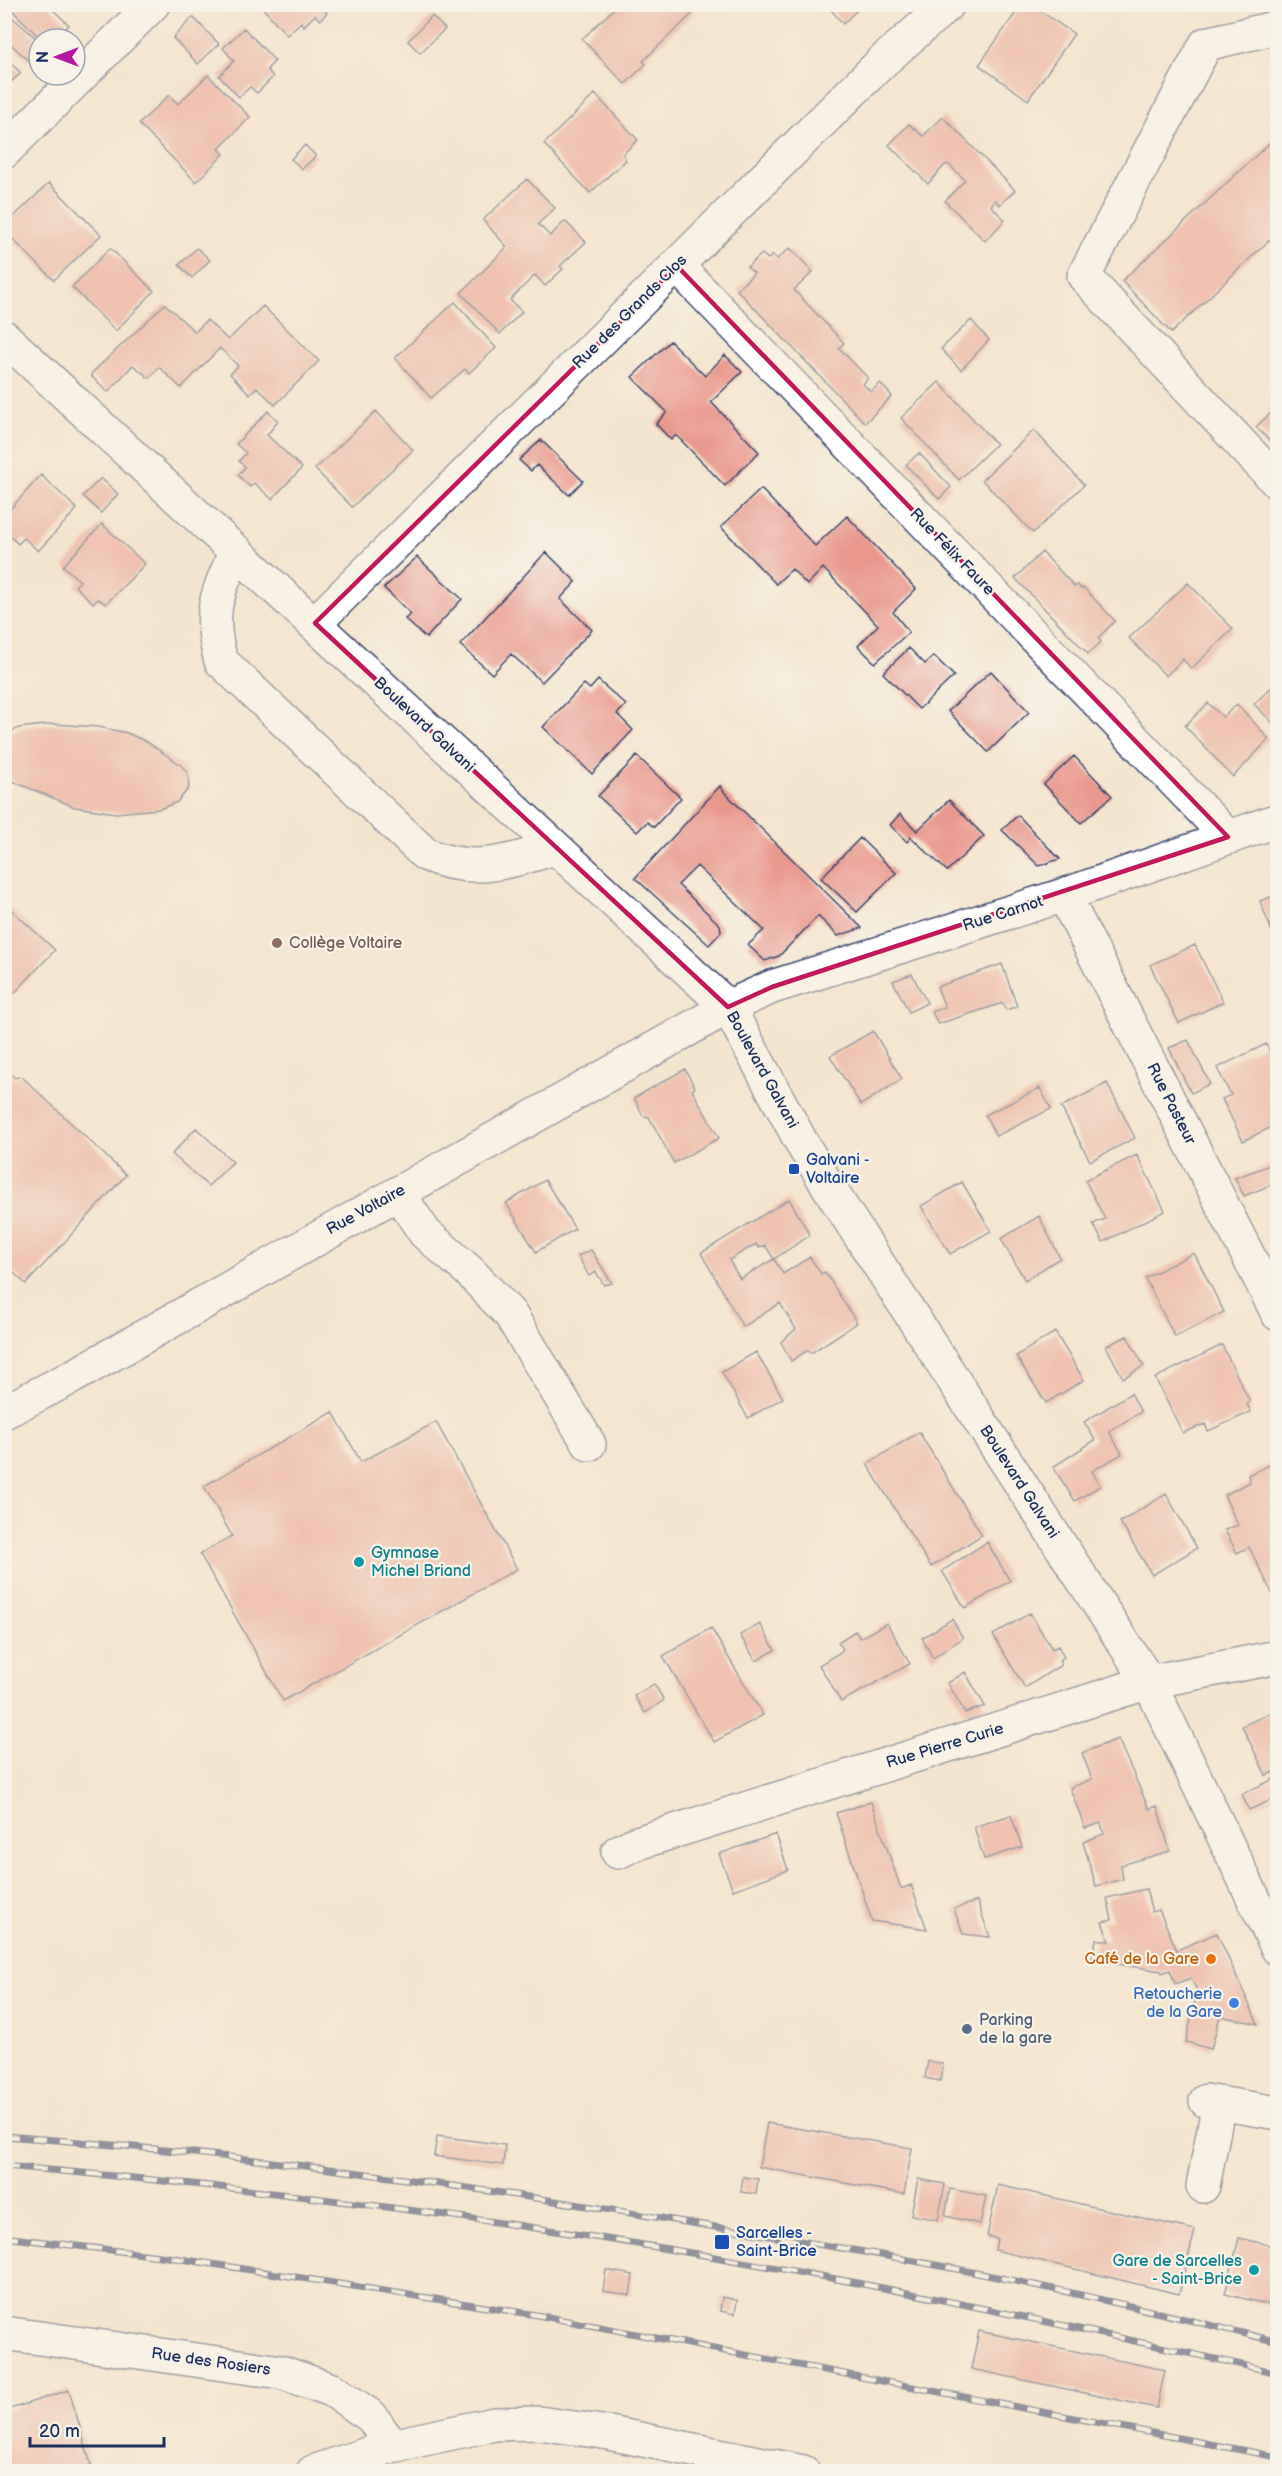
<svg xmlns="http://www.w3.org/2000/svg" width="1282" height="2476" viewBox="0 0 1282 2476" font-family="'Balsamiq Sans',sans-serif">
  <style>
    .building { fill: #e9998c; fill-rule: evenodd }
    .lines { fill: none; stroke-linecap: round; stroke-linejoin: round }
    .minor-casing { stroke: #3c4a6f; stroke-width: 36 }
    .minor { stroke: #fff; stroke-width: 33 }
    .rail-casing { stroke: #1b2f5e; stroke-width: 7 }
    .rail { stroke: #f7f3e8; stroke-width: 4.5; stroke-dasharray: 14; stroke-linecap: butt }
    .marked { fill: none; stroke: #c2185b; stroke-width: 4.5; stroke-linejoin: round }
    .education-dot { fill: #8d6e63; stroke: #f7f3e8; stroke-width: 2 }
    .transit-dot { fill: #1a4fb4; stroke: #f7f3e8; stroke-width: 2 }
    .culture-dot { fill: #0f9aa8; stroke: #f7f3e8; stroke-width: 2 }
    .food-dot { fill: #e8710a; stroke: #f7f3e8; stroke-width: 2 }
    .shop-dot { fill: #3f7fe0; stroke: #f7f3e8; stroke-width: 2 }
    .service-dot { fill: #5c6f8a; stroke: #f7f3e8; stroke-width: 2 }
    .labels { text-anchor: middle; dominant-baseline: central; stroke-width: 4.5; stroke-linejoin: round; paint-order: stroke }
    .street-label { font-size: 16px; fill: #1b2f5e; stroke: #f7f3e8 }
    .education-label { font-size: 16px; fill: #785e54; stroke: #f7f3e8; text-anchor: start }
    .transit-label { font-size: 16px; fill: #164399; stroke: #f7f3e8; text-anchor: start }
    .culture-label { font-size: 16px; fill: #0d838f; stroke: #f7f3e8; text-anchor: start }
    .food-label { font-size: 16px; fill: #c56008; stroke: #f7f3e8; text-anchor: end }
    .shop-label { font-size: 16px; fill: #366cbe; stroke: #f7f3e8; text-anchor: end }
    .service-label { font-size: 16px; fill: #4e5e75; stroke: #f7f3e8; text-anchor: start }
  </style>
  <rect width="100%" height="100%" fill="#f7f3e8"/>
  <filter id="ink" filterUnits="userSpaceOnUse"><feTurbulence type="fractalNoise" baseFrequency=".0167" numOctaves="2"/><feDisplacementMap in="SourceGraphic" scale="12" xChannelSelector="R" yChannelSelector="G"/><feConvolveMatrix kernelMatrix="1 2 1 2 8 2 1 2 1" color-interpolation-filters="sRGB"/></filter>
  <filter id="wash" filterUnits="userSpaceOnUse"><feTurbulence type="fractalNoise" baseFrequency=".008" numOctaves="4" result="noise"/><feDisplacementMap in="SourceGraphic" scale="24" xChannelSelector="R" yChannelSelector="G"/><feGaussianBlur stdDeviation="1.35" result="paint"/><feColorMatrix in="noise" values="0 0 0 0 0 0 0 0 0 0 0 0 0 0 0 0 0 1.4 0 .05"/><feComposite in="paint" operator="in"/></filter>
  <g filter="url(#wash)">
    <rect width="100%" height="100%" fill="#f4e5ce"/>
    <g id="blocks">
      <path class="building" d="M259,4H320L327,13L320,20L315,15L304,26L301,22L287,35Z
        M619,4H687L694,12L643,61L646,64L625,84L582,39Z
        M826,4H863L843,24Z
        M1022,4H1030L1074,34L1028,100L979,65Z
        M7,5H48L69,25L55,39H41Z
        M4,10L39,41V70L4,38Z
        M432,16L445,29L420,53L408,41Z
        M193,17L219,44L198,64L173,38Z
        M244,28L275,61L267,69L273,77L257,93L250,87L239,97L219,76L234,61L223,48Z
        M4,57L21,73L4,88Z
        M208,75L250,117L219,149L224,154L196,182L139,124L169,95L178,104Z
        M595,94L638,140L623,154L626,160L590,193L544,144Z
        M943,117L1015,190L1000,205L995,200L991,206L1005,220L985,241L945,201L965,180L948,164L945,165L928,184L889,145L909,124L923,136Z
        M1278,135V232L1171,333L1122,281Z
        M305,145L316,156L302,169L291,159Z
        M527,179L555,208L538,224L550,236L565,221L586,242L560,266L563,269L545,286L535,275L510,300L522,312L500,334L461,293L507,247L483,220Z
        M49,183L101,235L54,280L4,231V226Z
        M110,248L154,291L116,331L72,287Z
        M197,248L210,260L192,278L179,265Z
        M790,248L813,272L794,290L844,343L839,348L868,378L863,384L871,392L880,383L892,396L865,423L737,290L754,273L747,267L762,254L768,259L773,255L777,259Z
        M455,302L496,348L469,373L465,369L431,398L395,358Z
        M165,304L195,332L207,320L228,340L263,306L319,361L275,405L257,387L250,394L230,374L238,366L220,348L181,388L159,367L149,378L133,365L108,392L91,376L92,373Z
        M971,320L989,340L961,370L941,349Z
        M670,341L705,376L725,355L742,372L711,402L759,452L725,486L676,435L671,440L656,424L667,412L632,377Z
        M939,382L996,444L959,480L901,418Z
        M1278,406V449L1256,427Z
        M268,411L278,421L267,435L302,468L272,499L254,483L250,487L238,475L245,467L239,461L246,453L236,444Z
        M376,411L413,450L352,507L315,469Z
        M1034,430L1084,485L1033,533L982,480Z
        M541,440L583,481L569,495L537,465L531,471L519,460Z
        M919,453L951,487L939,499L906,465Z
        M41,475L77,509L38,551L24,538L18,544L4,530V516Z
        M101,478L118,494L101,513L83,496Z
        M761,489L815,546L847,516L916,589L893,612L909,632L875,663L858,646L878,625L823,568L807,585L792,569L776,584L721,527Z
        M102,524L145,564L106,604L98,599L93,603L75,586L80,581L63,566Z
        M546,552L576,582L560,599L592,630L542,682L511,654L492,674L460,645Z
        M1042,552L1075,587L1078,585L1081,589L1084,588L1115,621L1098,638L1101,642L1088,654L1015,578Z
        M417,557L462,599L426,638L405,619L411,614L384,588Z
        M1188,583L1233,629L1191,669L1183,659L1166,676L1129,638Z
        M909,648L925,664L934,656L954,676L919,709L883,673Z
        M991,671L1029,712L988,752L948,711Z
        M598,680L626,705L617,714L633,730L592,774L543,727L584,684L590,689Z
        M1278,681V728L1254,704Z
        M1208,703L1223,717L1237,704L1269,739L1233,777L1185,726Z
        M53,724L99,727L127,733L147,742L181,765L188,774L189,788L177,802L159,809L116,813L75,807L12,781L4,776V735L19,728Z
        M637,756L681,798L654,827L647,822L637,832L598,796Z
        M1074,756L1112,796L1081,823L1044,784Z
        M720,786L724,792L862,928L838,936L818,916L779,956L765,961L748,945L764,930L697,866L678,885L720,925L721,932L709,945L635,878Z
        M949,800L984,836L947,871L911,837L907,842L890,825L900,814L917,831Z
        M1018,815L1042,841L1060,859L1039,866L1002,830Z
        M860,838L896,873L857,912L821,878Z
        M1278,894V945H1277L1260,901Z
        M4,903L55,950L4,1004Z
        M1195,945L1223,1002L1179,1023L1150,965Z
        M1002,964L1017,1006L1006,1010L1003,1003L938,1024L932,1012L945,1007L937,987Z
        M912,974L927,1003L909,1012L893,981Z
        M873,1031L902,1079L861,1105L830,1056Z
        M1188,1040L1210,1084L1191,1093L1169,1048Z
        M1266,1044L1278,1067V1124L1243,1141L1222,1099L1231,1095L1217,1068Z
        M4,1068L15,1078L21,1076L126,1175L26,1284L4,1264Z
        M685,1069L695,1088L692,1090L719,1138L674,1163L649,1117L643,1116L634,1098Z
        M1107,1083L1135,1138L1090,1161L1061,1107Z
        M1040,1088L1051,1109L996,1136L985,1115Z
        M196,1128L233,1162L208,1186L172,1154Z
        M1137,1155L1165,1211L1103,1242L1093,1224L1105,1219L1085,1180Z
        M1278,1162V1182L1244,1196L1235,1178Z
        M545,1180L575,1229L536,1252L506,1203Z
        M962,1182L991,1231L950,1254L921,1206Z
        M789,1199L810,1235L774,1259L783,1274L810,1257L821,1274L825,1272L857,1323L811,1353L808,1350L791,1361L781,1342L796,1329L780,1303L743,1327L701,1253ZM756,1244L759,1248L765,1245L774,1259L740,1279L729,1260Z
        M1039,1216L1060,1258L1025,1280L1001,1239Z
        M591,1250L612,1283L604,1285L596,1272L589,1276L578,1256Z
        M1194,1253L1224,1312L1175,1337L1145,1278Z
        M1055,1332L1084,1380L1046,1403L1016,1356Z
        M1127,1336L1144,1366L1123,1378L1106,1346Z
        M1222,1345L1250,1402L1247,1404L1251,1412L1208,1431L1205,1424L1183,1433L1155,1378Z
        M756,1352L783,1398L748,1418L722,1372Z
        M1131,1393L1141,1412L1109,1431L1122,1454L1092,1471L1100,1486L1075,1501L1053,1467L1095,1440L1084,1422Z
        M333,1412L361,1462L436,1422L517,1569L283,1701L200,1554L232,1536L204,1486Z
        M919,1432L982,1535L931,1567L867,1464Z
        M1278,1461V1594L1273,1595L1249,1547L1237,1553L1225,1530L1238,1525L1224,1495L1250,1482L1248,1475Z
        M1166,1494L1197,1548L1152,1575L1120,1522Z
        M987,1542L1010,1581L965,1608L942,1571Z
        M1030,1613L1052,1649L1058,1646L1064,1657L1059,1660L1061,1665L1025,1688L993,1635Z
        M952,1619L963,1638L933,1658L922,1638Z
        M887,1623L910,1664L841,1702L819,1665L839,1653L843,1649L838,1642L855,1631L860,1638Z
        M760,1624L775,1650L756,1661L740,1635Z
        M711,1628L763,1715L714,1742L663,1656Z
        M965,1672L985,1706L965,1713L948,1683Z
        M654,1684L664,1700L645,1713L634,1696Z
        M1275,1711L1278,1714V1770L1266,1775L1242,1726Z
        M1118,1739L1149,1809L1157,1806L1170,1851L1121,1865L1123,1879L1096,1886L1083,1842L1104,1834L1101,1823L1085,1828L1070,1788L1092,1779L1082,1753Z
        M1278,1777V1797L1249,1810L1242,1794Z
        M871,1802L901,1889L911,1885L927,1929L872,1921L836,1813Z
        M1011,1815L1022,1847L984,1859L974,1827Z
        M776,1834L788,1870L733,1890L719,1854Z
        M1146,1889L1152,1912L1159,1910L1177,1950L1217,1933L1258,2024L1220,2016L1211,2049L1186,2042L1197,1991L1191,1978L1175,1984L1170,1970L1162,1973L1161,1971L1092,1960L1096,1939L1109,1941L1102,1922L1112,1920L1107,1898Z
        M977,1901L990,1937L963,1934L954,1909Z
        M928,2061L943,2064L940,2081L925,2078Z
        M767,2123L912,2148L904,2194L759,2167Z
        M437,2136L505,2145L503,2165L434,2156Z
        M743,2177L758,2179L756,2194L741,2192Z
        M918,2179L945,2184L938,2220L911,2215Z
        M998,2185L1195,2230L1179,2294L995,2250L997,2239L987,2236Z
        M950,2189L986,2196L980,2224L945,2216Z
        M1239,2238L1278,2247V2307L1225,2294Z
        M606,2270L633,2275L630,2295L603,2291Z
        M722,2297L737,2300L735,2314L720,2311Z
        M979,2331L1165,2370L1157,2408L971,2369Z
        M69,2390L91,2465L72,2472H4V2411Z"/>
    </g>
  </g>
  <g filter="url(#ink)">
    <use href="#blocks" fill-opacity="0" stroke="#3c4a6f" stroke-width="1.5"/>
    <g class="lines">
      <defs>
        <path id="minor" d="M1278,27L1206,44L1084,276L1278,483
          M4,152L153,4
          M677,266L1228,837
          M4,337L728,1007L804,1147L835,1197L1149,1682L1278,1949
          M236,551C217,595 207,612 221,661L425,854C472,875 508,862 555,848
          M315,623L882,62L948,4
          M1064,895L1278,1314
          M398,1193L425,1233L469,1271L510,1314L589,1444
          M4,1412L72,1377L728,1007L772,987L1064,895L1278,820
          M618,1852L634,1844L1149,1682L1278,1657
          M1206,2101L1278,2113
          M1203,2186L1219,2103
          M4,2333L281,2372L332,2390L372,2417L391,2446
          M313,2472L391,2446L494,2424L539,2423L609,2433L803,2472"/>
      </defs>
      <use href="#minor" class="minor-casing"/>
      <use href="#minor" class="minor"/>
      <defs>
        <path id="rail" d="M4,2136C227,2152 448,2183 667,2219C744,2232 821,2244 898,2258C1025,2281 1152,2310 1278,2342
          M4,2166C265,2188 525,2222 782,2269C948,2299 1113,2336 1278,2373
          M4,2237L168,2257L537,2315L1278,2457"/>
      </defs>
      <use href="#rail" class="rail-casing"/>
      <use href="#rail" class="rail"/>
    </g>
  </g>
  <path d="M0 0H1282V2476H0ZM677,266L1228,837L772,987L728,1007L315,623Z" fill="#f4e5ce" fill-opacity=".55" fill-rule="evenodd"/>
  <path class="marked" d="M677,266L1228,837L772,987L728,1007L315,623Z"/>
  <circle class="education-dot" cx="277" cy="943" r="6"/>
  <g class="transit-dot">
    <rect x="788" y="1163" width="12" height="12" rx="3"/>
    <rect x="714" y="2234" width="16" height="16" rx="3"/>
  </g>
  <g class="culture-dot">
    <circle cx="359" cy="1562" r="6"/>
    <circle cx="1254" cy="2270" r="6"/>
  </g>
  <circle class="food-dot" cx="1211" cy="1959" r="6"/>
  <circle class="shop-dot" cx="1234" cy="2003" r="6"/>
  <circle class="service-dot" cx="967" cy="2029" r="6"/>
  <g class="labels">
    <g class="street-label">
      <text transform="translate(630 312) rotate(-45)">Rue des Grands Clos</text>
      <text transform="translate(952 552) rotate(46)">Rue Félix Faure</text>
      <text transform="translate(424 725) rotate(43)">Boulevard Galvani</text>
      <text transform="translate(1003 914) rotate(-18)">Rue Carnot</text>
      <text transform="translate(762 1070) rotate(61)">Boulevard Galvani</text>
      <text transform="translate(1171 1104) rotate(63)">Rue Pasteur</text>
      <text transform="translate(366 1210) rotate(-29)">Rue Voltaire</text>
      <text transform="translate(1019 1482) rotate(57)">Boulevard Galvani</text>
      <text transform="translate(945 1746) rotate(-17)">Rue Pierre Curie</text>
      <text transform="translate(211 2362) rotate(8)">Rue des Rosiers</text>
    </g>
    <g class="education-label">
      <text x="289" y="943">Collège Voltaire</text>
    </g>
    <g class="transit-label">
      <text x="806" y="1160">Galvani -<tspan x="806" dy="18">Voltaire</tspan></text>
      <text x="736" y="2233">Sarcelles -<tspan x="736" dy="18">Saint-Brice</tspan></text>
    </g>
    <g class="culture-label">
      <text x="371" y="1553">Gymnase<tspan x="371" dy="18">Michel Briand</tspan></text>
      <text x="1242" y="2261" text-anchor="end">Gare de Sarcelles<tspan x="1242" dy="18">- Saint-Brice</tspan></text>
    </g>
    <g class="food-label">
      <text x="1199" y="1959">Café de la Gare</text>
    </g>
    <g class="shop-label">
      <text x="1222" y="1994">Retoucherie<tspan x="1222" dy="18">de la Gare</tspan></text>
    </g>
    <g class="service-label">
      <text x="979" y="2020">Parking<tspan x="979" dy="18">de la gare</tspan></text>
    </g>
  </g>
  <rect width="1282" height="2476" fill="none" stroke="#f7f3e8" stroke-width="24"/>
  <g transform="translate(57 57) rotate(270)"><circle r="28" fill="#f7f3e8" stroke="#9fa5b1" stroke-width="1.5"/>
  <path d="M0-4.5L10 22L0 15L-10 22Z" fill="#b5179e"/>
  <text y="-9" font-size="16" font-weight="bold" text-anchor="middle" fill="#1b2f5e">N</text>
  </g>
  <path d="M30 2437v9h134v-9" fill="none" stroke="#1b2f5e" stroke-width="3"/>
  <text x="39" y="2437" font-size="18" fill="#1b2f5e" stroke="#f7f3e8" stroke-width="4.5" paint-order="stroke">20 m</text>
</svg>
